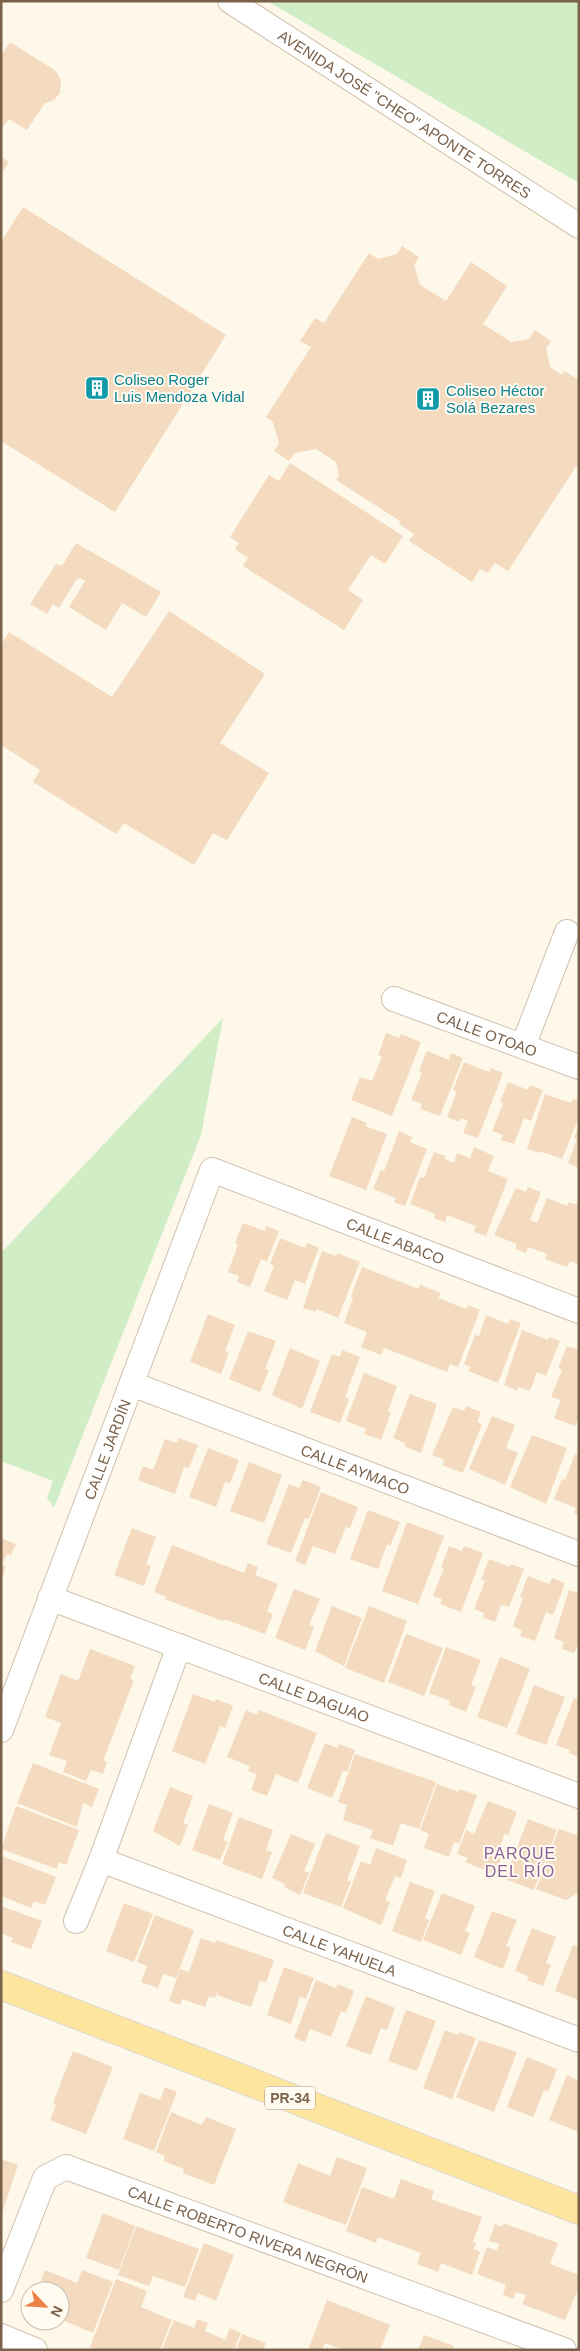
<svg xmlns="http://www.w3.org/2000/svg" width="580" height="2351" viewBox="0 0 580 2351" font-family="Helvetica,sans-serif">
  <style>
    .green { fill: #d1edc6 }
    .building { fill: #f4dabf }
    .lines { fill: none; stroke-linecap: round; stroke-linejoin: round }
    .minor-casing { stroke: #d1c1ad; stroke-width: 26 }
    .major-casing { stroke: #dcd6d0; stroke-width: 30 }
    .minor { stroke: #fff; stroke-width: 24 }
    .major { stroke: #fee69f; stroke-width: 28 }
    .labels { text-anchor: middle; dominant-baseline: central; stroke-width: 4; stroke-linejoin: round; paint-order: stroke }
    .shield { fill: #fffbf0; stroke: #a28f7c; stroke-width: 1 }
    .shield-label { font-size: 14px; font-weight: bold; fill: #7a614a }
    .street-label { font-size: 15px; fill: #7a614a; stroke: #fffbf0 }
    .culture-label { font-size: 15px; fill: #0d838f; stroke: #fffbf0; text-anchor: start }
    .neighbourhood-label { font-size: 16px; letter-spacing: 1px; fill: #8b6296; stroke: #fffbf0 }
  </style>
  <rect width="100%" height="100%" fill="#fdf8e9"/>
  <path class="green" d="M267,1H579V183Z
    M223,1018L201,1135L54,1508L47,1498L53,1481L1,1461V1253Z"/>
  <path class="building" d="M10,42L56,71L61,80L60,93L54,100L45,103L27,130L9,119L1,129V56Z
    M1,157L9,162L1,174Z
    M23,207L226,335L115,512L1,441V242Z
    M402,246L419,257L414,265L420,285L446,301L471,262L507,286L483,324L511,342L529,339L535,330L551,341L546,348L550,367L562,375L564,371L579,380V462L508,571L495,563L488,573L480,569L472,582L409,541L414,534L399,524L400,521L336,480L339,475L336,462L316,449L295,453L289,461L274,451L279,443L273,422L266,417L311,347L300,341L315,318L324,323L369,253L378,259L397,254Z
    M290,463L403,536L385,564L371,555L348,590L363,600L344,630L243,566L248,558L235,549L239,543L230,537L269,475L279,481Z
    M76,543L161,592L146,617L122,603L106,630L69,607L85,581L80,578L76,580L59,608L53,604L47,614L30,604L56,564L62,566Z
    M169,611L265,674L220,743L269,773L227,840L213,833L194,865L124,823L116,834L33,782L40,770L1,745V645L9,632L112,697Z
    M386,1033L399,1038L401,1034L421,1042L392,1116L351,1100L360,1077L372,1081L382,1056L378,1055Z
    M427,1051L449,1060L451,1053L463,1058L440,1116L420,1109L422,1104L411,1100L422,1073L419,1071Z
    M464,1062L489,1072L491,1068L503,1073L478,1138L463,1133L468,1121L461,1118L459,1122L447,1117L457,1092L453,1090Z
    M508,1082L528,1090L530,1085L543,1090L531,1121L524,1118L514,1144L501,1140L503,1135L492,1131L503,1104L500,1102Z
    M545,1094L571,1103L573,1099L579,1101V1117L562,1159L540,1151L539,1153L527,1149Z
    M352,1117L367,1123L365,1126L387,1134L366,1190L329,1176Z
    M579,1125V1168L568,1163L577,1139L574,1138Z
    M399,1131L412,1137L410,1142L427,1149L405,1206L394,1202L396,1198L373,1189L381,1170L384,1171Z
    M474,1147L494,1156L488,1171L508,1179L486,1236L474,1232L476,1226L447,1215L445,1222L434,1218L435,1214L410,1204L420,1177L424,1178L434,1152L446,1156L445,1159L454,1163L457,1153L470,1158Z
    M528,1187L541,1192L530,1220L537,1223L547,1198L567,1206L569,1202L579,1205V1265L570,1261L567,1267L545,1259L547,1254L528,1247L526,1253L515,1249L517,1244L494,1235L516,1188L526,1192Z
    M243,1223L265,1231L266,1226L279,1231L267,1262L261,1259L250,1287L237,1282L239,1276L228,1272L238,1245L235,1243Z
    M280,1238L305,1248L307,1243L319,1248L305,1284L295,1280L287,1300L264,1291L274,1266L270,1264Z
    M322,1251L336,1256L337,1253L360,1262L338,1318L317,1309L316,1312L303,1308Z
    M362,1267L419,1289L420,1285L441,1293L438,1298L466,1309L468,1305L480,1310L458,1367L450,1364L447,1372L384,1348L381,1355L361,1347L367,1332L344,1323L353,1298L351,1296Z
    M208,1314L235,1325L225,1351L229,1352L221,1374L190,1362Z
    M486,1315L508,1324L510,1319L521,1323L498,1383L468,1371L470,1367L464,1364L475,1335L479,1336Z
    M522,1330L548,1340L549,1337L560,1341L546,1376L537,1372L530,1391L518,1387L517,1391L504,1385Z
    M248,1331L276,1341L265,1369L269,1370L260,1392L229,1379Z
    M567,1346L579,1350V1417L575,1426L554,1418L561,1400L551,1397L562,1370L558,1368Z
    M290,1348L320,1361L302,1409L272,1395Z
    M342,1350L360,1357L345,1397L349,1399L340,1423L310,1412L332,1354L340,1357Z
    M364,1373L397,1386L388,1411L391,1413L381,1440L364,1434L366,1429L346,1421Z
    M410,1394L437,1404L421,1453L404,1446L405,1443L393,1438Z
    M466,1406L481,1412L477,1422L482,1424L463,1473L442,1465L445,1460L432,1455L453,1407L464,1411Z
    M492,1416L515,1425L506,1448L518,1453L505,1485L469,1469Z
    M532,1435L567,1448L546,1504L510,1487Z
    M179,1438L198,1445L189,1468L184,1467L175,1494L138,1480L143,1466L153,1470L165,1439L177,1443Z
    M208,1448L239,1460L230,1483L225,1482L216,1507L189,1497Z
    M575,1454L579,1456V1515L574,1513L576,1508L554,1499L562,1479L565,1480Z
    M249,1462L282,1475L264,1523L230,1511Z
    M303,1480L321,1487L309,1519L305,1518L291,1553L266,1544L289,1484L299,1488Z
    M321,1492L358,1507L350,1528L346,1527L335,1554L313,1546L305,1565L295,1561Z
    M368,1510L400,1522L390,1546L387,1544L378,1569L350,1559Z
    M407,1522L444,1536L418,1604L382,1591Z
    M132,1528L156,1537L146,1564L151,1566L144,1586L114,1575Z
    M1,1538L16,1544L11,1555L7,1554L2,1565L6,1567L1,1580Z
    M172,1545L244,1573L248,1563L258,1567L255,1575L278,1584L267,1611L273,1614L265,1634L224,1619V1621L206,1615L165,1599L167,1597L154,1592Z
    M449,1546L462,1551L464,1546L483,1553L461,1612L440,1604L442,1599L433,1596L444,1568L441,1567Z
    M489,1559L510,1567L511,1564L524,1569L509,1607L501,1605L495,1622L483,1617L484,1613L474,1609L485,1581L481,1580Z
    M528,1576L549,1584L552,1578L565,1583L553,1615L546,1612L535,1641L520,1636L522,1630L513,1626L523,1598L520,1597Z
    M294,1589L320,1599L309,1625L314,1627L305,1650L275,1638Z
    M569,1590L579,1593V1642L574,1653L562,1649L564,1642L554,1638Z
    M332,1606L362,1618L344,1666L315,1651Z
    M369,1606L407,1621L384,1683L345,1668Z
    M406,1634L443,1648L424,1696L388,1682Z
    M446,1647L481,1660L471,1685L476,1687L466,1712L449,1705L450,1701L429,1693Z
    M90,1649L135,1666L130,1679L134,1680L103,1761L107,1762L103,1774L91,1770L86,1781L63,1772L67,1761L49,1755L61,1723L45,1717L61,1674L78,1681Z
    M500,1657L530,1669L507,1728L477,1717Z
    M534,1685L565,1697L546,1745L516,1734Z
    M193,1694L215,1702L216,1699L233,1706L225,1728L220,1726L205,1764L172,1751Z
    M574,1698L579,1700V1757L569,1753L570,1750L556,1745Z
    M246,1710L257,1715L259,1710L317,1733L298,1783L276,1774L267,1796L251,1790L257,1774L248,1771L250,1766L227,1757Z
    M325,1743L337,1748L339,1744L355,1750L347,1772L343,1771L332,1798L307,1788Z
    M355,1754L436,1782L419,1829L401,1823L393,1846L370,1838L373,1830L343,1820L347,1805L338,1802Z
    M33,1763L99,1789L92,1807L83,1803L77,1827L17,1803Z
    M437,1784L459,1792V1789L477,1795L459,1844L454,1842L449,1857L424,1848L429,1834L420,1830Z
    M170,1787L193,1796L183,1823L188,1825L180,1846L153,1831Z
    M488,1801L517,1812L508,1835L505,1833L496,1857L501,1859L495,1874L465,1862L468,1858L457,1854L466,1830L474,1834Z
    M209,1804L233,1813L223,1840L228,1842L220,1860L192,1850Z
    M16,1806L79,1830L66,1865L59,1862L57,1869L1,1849Z
    M239,1817L273,1830L266,1850L272,1852L262,1879L222,1864Z
    M528,1819L557,1830L534,1890L505,1879Z
    M559,1829L579,1836V1892L566,1900L536,1889Z
    M326,1833L360,1846L347,1880L351,1882L341,1907L303,1893Z
    M291,1834L315,1844L304,1871L309,1873L300,1895L284,1887L285,1884L272,1878Z
    M376,1848L407,1860L401,1878L395,1876L385,1900L390,1902L381,1925L343,1908L361,1861L370,1865Z
    M2,1856L56,1877L45,1905L34,1901L31,1908L1,1896Z
    M410,1882L435,1891L425,1918L429,1920L421,1942L392,1931Z
    M442,1893L475,1906L465,1931L470,1933L461,1955L423,1940Z
    M124,1903L153,1914L134,1962L106,1951Z
    M1,1906L42,1921L31,1949L11,1942L13,1938L1,1933Z
    M492,1911L517,1920L506,1946L511,1948L503,1969L474,1957Z
    M155,1915L194,1930L176,1978L163,1974L158,1988L141,1982L147,1966L137,1962Z
    M532,1928L556,1937L546,1963L551,1965L543,1986L527,1980L528,1976L515,1971Z
    M201,1938L215,1943L216,1940L274,1960L266,1983L260,1981L251,2007L217,1995L218,1989L215,1998L209,1996L205,2007L182,1999L180,2005L169,2001L180,1969L189,1972Z
    M573,1945L579,1947V2000L555,1991Z
    M284,1967L314,1978L306,1999L300,1997L291,2024L267,2015Z
    M316,1980L336,1988L338,1984L354,1991L346,2013L341,2011L331,2037L310,2029L305,2042L294,2038Z
    M366,1996L395,2008L387,2030L381,2028L371,2055L346,2046Z
    M406,2010L436,2021L417,2071L388,2061Z
    M445,2030L458,2035L459,2032L476,2038L452,2099L423,2088Z
    M479,2040L517,2052L494,2112L456,2097Z
    M73,2051L113,2067L86,2134L50,2120L56,2105L53,2103Z
    M527,2057L557,2069L548,2092L544,2090L533,2117L507,2107Z
    M567,2075L579,2081V2132L549,2120Z
    M165,2087L177,2092L154,2151L123,2139L140,2093L160,2100Z
    M171,2112L202,2125L206,2117L236,2129L214,2185L183,2173L184,2169L163,2161L165,2156L156,2152Z
    M337,2157L367,2168L346,2225L283,2202L298,2163L330,2176Z
    M1,2159L18,2165L1,2216Z
    M401,2179L434,2191L431,2199L482,2217L473,2242L476,2243L474,2249L480,2252L472,2275L441,2263L438,2272L417,2264L421,2253L378,2237L376,2243L346,2231L362,2187L394,2199Z
    M103,2213L135,2226L119,2270L86,2258Z
    M503,2223L558,2243L550,2264L579,2275V2287L565,2320L522,2304L526,2295L516,2292L513,2299L503,2295L506,2285L477,2274L487,2247L497,2251L499,2244L489,2241L495,2224L502,2227Z
    M136,2226L199,2249L185,2287L153,2276L149,2286L118,2275Z
    M204,2243L234,2255L216,2301L198,2293L195,2301L183,2297Z
    M45,2270L77,2283L82,2270L113,2282L93,2333L60,2319V2291H37Z
    M116,2279L147,2291L141,2307L172,2320L160,2350H96L90,2347Z
    M327,2300L390,2325L380,2350H343L325,2343L322,2350H308Z
    M197,2319L208,2323L205,2331L225,2340L230,2328L241,2333L234,2350H162L174,2320L194,2328Z
    M242,2334L266,2343L263,2350H236Z
    M424,2335L454,2346L453,2350H418Z"/>
  <g class="lines">
    <defs>
      <g id="minor">
        <path id="s1" d="M230,1L579,226"/>
        <path id="s2" d="M394,999L579,1067"/>
        <path d="M523,1046L567,932"/>
        <path id="s3" d="M132,1384L579,1554"/>
        <path id="s4" d="M50,1598L579,1796"/>
        <path id="s5" d="M1,1730L212,1170L579,1311"/>
        <path id="s6" d="M101,1860L579,2040"/>
        <path d="M76,1921L101,1860L179,1646"/>
        <path id="s7" d="M1,2290L45,2178L66,2167L564,2350"/>
        <path d="M1,2336L35,2350"/>
      </g>
      <path id="major" d="M1,1985L579,2210"/>
    </defs>
    <use href="#minor" class="minor-casing"/>
    <use href="#major" class="major-casing"/>
    <use href="#minor" class="minor"/>
    <use href="#major" class="major"/>
  </g>
  <defs>
    <symbol id="building-square" viewBox="-11 -11 22 22"><rect x="-9" y="-9" width="18" height="18" rx="4" fill="#0f9aa8" stroke="#fffbf0"/><path d="M-4-6H4V6H1V3H-1V6H-4ZM-2.5-4.3h1.7v1.8h-1.7ZM.8-4.3h1.7v1.8H.8ZM-2.5-1h1.7V.8h-1.7ZM.8-1h1.7V.8H.8Z" fill="#fff"/></symbol>
  </defs>
  <g fill-rule="evenodd">
    <use href="#building-square" x="83" y="374" width="28" height="28"/>
    <use href="#building-square" x="414" y="385" width="28" height="28"/>
  </g>
  <g class="labels">
    <rect class="shield" x="265" y="2086.5" width="50" height="23" rx="4"/>
    <g class="shield-label">
      <text x="290" y="2098">PR-34</text>
    </g>
    <g class="street-label">
      <text stroke="none"><textPath href="#s1" startOffset="208">AVENIDA JOSÉ "CHEO" APONTE TORRES</textPath></text>
      <text stroke="none"><textPath href="#s2" startOffset="99">CALLE OTOAO</textPath></text>
      <text stroke="none"><textPath href="#s5" startOffset="795">CALLE ABACO</textPath></text>
      <text stroke="none"><textPath href="#s5" startOffset="300">CALLE JARDÍN</textPath></text>
      <text stroke="none"><textPath href="#s3" startOffset="239">CALLE AYMACO</textPath></text>
      <text stroke="none"><textPath href="#s4" startOffset="282">CALLE DAGUAO</textPath></text>
      <text stroke="none"><textPath href="#s6" startOffset="255">CALLE YAHUELA</textPath></text>
      <text stroke="none"><textPath href="#s7" startOffset="338">CALLE ROBERTO RIVERA NEGRÓN</textPath></text>
    </g>
    <g class="culture-label">
      <text x="114" y="379">Coliseo Roger<tspan x="114" dy="17">Luis Mendoza Vidal</tspan></text>
      <text x="446" y="390">Coliseo Héctor<tspan x="446" dy="17">Solá Bezares</tspan></text>
    </g>
    <g class="neighbourhood-label">
      <text x="520" y="1853">PARQUE<tspan x="520" dy="18">DEL RÍO</tspan></text>
    </g>
  </g>
  <rect width="580" height="2351" fill="none" stroke="#7a614a" stroke-width="5"/>
  <g transform="translate(45 2306) rotate(115)"><circle r="24" fill="#fffbf0" stroke="#cabdae"/>
  <path d="M0-4L9 19L0 12L-9 19Z" fill="#ed8049"/>
  <text y="-8" font-size="14" font-weight="bold" text-anchor="middle" fill="#7a614a">N</text>
  </g>
</svg>
